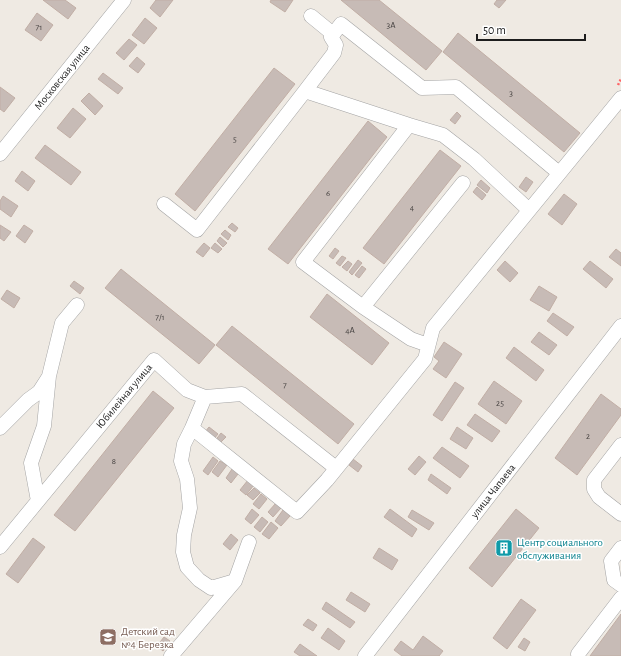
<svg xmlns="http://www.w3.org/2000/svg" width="621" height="656" viewBox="0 0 621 656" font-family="'Alegreya Sans',sans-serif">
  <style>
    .building { fill: #c7bbb6; stroke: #c1aea5 }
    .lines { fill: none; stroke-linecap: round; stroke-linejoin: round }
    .minor-casing { stroke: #a4a4a4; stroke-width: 15 }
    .path { stroke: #ff6466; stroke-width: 2.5; stroke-dasharray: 2 2; stroke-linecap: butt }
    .minor { stroke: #fff; stroke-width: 14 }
    .labels { text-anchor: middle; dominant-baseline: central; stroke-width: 3; stroke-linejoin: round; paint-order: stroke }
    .number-label { font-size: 9px; fill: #484443 }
    .street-label { font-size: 11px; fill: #1d1d1d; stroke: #fff }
    .culture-label { font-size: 11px; fill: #0d838f; stroke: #fff; text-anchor: start }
    .education-label { font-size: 11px; fill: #785e54; stroke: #fff; text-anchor: start }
  </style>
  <rect width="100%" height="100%" fill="#efeae3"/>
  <path class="building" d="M43,0H65L76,8L68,19Z
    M156,0H173L160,17L150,8Z
    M271,0H293L285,12L270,2Z
    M341,0H379L442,51L426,70Z
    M497,0H506L499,8L494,4Z
    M37,13L53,25L41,41L25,30Z
    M145,18L157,28L144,44L132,35Z
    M458,33L580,133L564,152L443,52Z
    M129,39L137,45L124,60L116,53Z
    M137,57L145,64L138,73L129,66Z
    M274,68L295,84L195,211L175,194Z
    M103,73L123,88L118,94L98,79Z
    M0,87L15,98L4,112L0,109Z
    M89,93L103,106L95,115L81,101Z
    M73,108L86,119L70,138L57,128Z
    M457,112L461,116L455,124L450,120Z
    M368,121L387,137L288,264L268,249Z
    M45,145L81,172L71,185L35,158Z
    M440,150L461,166L384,264L363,248Z
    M22,171L35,181L28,191L15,181Z
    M526,177L533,182L526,192L519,187Z
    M481,180L490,188L487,193L477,185Z
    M477,187L486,195L482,200L473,192Z
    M564,194L577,204L562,225L548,214Z
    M3,196L18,206L11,217L0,209V201Z
    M232,223L238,228L235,232L228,227Z
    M0,225L11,232L4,241L0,238Z
    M24,225L33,231L25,243L16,236Z
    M225,230L231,235L228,240L221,234Z
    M220,237L227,243L223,247L217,241Z
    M204,243L210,248L203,257L196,252Z
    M215,243L222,249L218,253L211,248Z
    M335,248L339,251L333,259L329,256Z
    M616,249L621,253V266L609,257Z
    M342,256L346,258L340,266L336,263Z
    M358,260L362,263L352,275L349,272Z
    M348,261L352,264L347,271L342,267Z
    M505,261L518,273L510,282L497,270Z
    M590,261L613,279L606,288L583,269Z
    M362,266L366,269L359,278L355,275Z
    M121,269L215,345L199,364L105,288Z
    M74,281L84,288L80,294L70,286Z
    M539,286L557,297L549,311L530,300Z
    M7,290L20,298L14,308L1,299Z
    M327,294L389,343L372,365L310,317Z
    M553,313L574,327L567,336L547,321Z
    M232,326L354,424L338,444L216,345Z
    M539,332L557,345L549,355L531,342Z
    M444,342L462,354L446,378L433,369L439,361L434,357Z
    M514,347L544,370L536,381L506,358Z
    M494,381L522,401L506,424L478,404Z
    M455,382L464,388L442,421L433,415Z
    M153,391L174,408L75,531L54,515Z
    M601,394L621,409V415L577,475L555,458Z
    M475,414L500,431L492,442L467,425Z
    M209,427L218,434L214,439L205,432Z
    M457,427L473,438L466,449L450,439Z
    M221,433L226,437L218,445L214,442Z
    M442,447L469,466L460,478L433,458Z
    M419,456L426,462L415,475L408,469Z
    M213,457L218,461L208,475L203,471Z
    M353,459L362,466L358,472L349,465Z
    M220,461L227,465L218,477L212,472Z
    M232,469L238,474L231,483L226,478Z
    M431,474L451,488L447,494L428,480Z
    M248,480L254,485L246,495L240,490Z
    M254,488L260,493L253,500L247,495Z
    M261,494L267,499L259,509L253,504Z
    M276,503L281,508L273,517L268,512Z
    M252,509L259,515L251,524L245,519Z
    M390,509L417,529L412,537L384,517Z
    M516,509L539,528L492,587L469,568Z
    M283,510L290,516L281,526L275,521Z
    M412,510L434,523L429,530L408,517Z
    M262,517L268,522L260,532L254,527Z
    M271,522L278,528L269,539L262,534Z
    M231,534L238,540L230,550L223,544Z
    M33,538L45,547L18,583L6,574Z
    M379,548L398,560L392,570L373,558Z
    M351,592L370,604L365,612L346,600Z
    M521,599L536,610L507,649L493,638Z
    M326,602L355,622L350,628L322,609Z
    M621,614V656H590Z
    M308,619L317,625L313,631L303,625Z
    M328,628L345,641L339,650L321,638Z
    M423,636L443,651L439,656H402L394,650L401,641L413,650Z
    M164,637L170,641L163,651L157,646Z
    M524,638L530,642L525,651L518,647Z
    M300,644L317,656H300L294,652Z"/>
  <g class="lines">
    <defs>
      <path id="minor" d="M311,16L333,34
        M305,91L334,53L336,45L331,37L341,24L422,88L456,87L559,173
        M409,125L443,135L474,159L529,210
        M0,154L124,0
        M164,204L197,230L305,91L409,125L303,262L363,307L463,183
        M363,307L411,339L428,345
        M205,397L192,428L297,512L327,480L425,359L433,328L621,98
        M0,428L28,400L39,392L48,378
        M192,428L184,444L181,461L187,479L190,508L184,535L183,552L187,567L199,580L211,588L235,581
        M621,445L594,480V489L599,497L621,514
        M38,501L31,463L44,426L49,376L62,323L77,305
        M0,547L154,360L187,390L205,397L242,394L336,468
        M621,548L611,561L614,580L621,585
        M578,654L621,598
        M171,656L235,581L249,542
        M365,656L621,326"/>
    </defs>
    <use href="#minor" class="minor-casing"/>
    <path class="path" d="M618,85L621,79"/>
    <use href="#minor" class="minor"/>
  </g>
  <defs>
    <symbol id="building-square" viewBox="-11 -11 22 22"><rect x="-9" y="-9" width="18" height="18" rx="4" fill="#0f9aa8" stroke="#fff"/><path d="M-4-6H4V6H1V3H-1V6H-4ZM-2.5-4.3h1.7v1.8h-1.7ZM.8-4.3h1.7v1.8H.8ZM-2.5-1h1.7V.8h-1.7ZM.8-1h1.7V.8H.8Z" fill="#fff"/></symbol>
    <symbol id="school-square" viewBox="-11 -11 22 22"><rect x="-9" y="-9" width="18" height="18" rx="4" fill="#8d6e63" stroke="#fff"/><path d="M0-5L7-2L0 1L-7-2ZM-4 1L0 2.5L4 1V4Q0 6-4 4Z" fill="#fff"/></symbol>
  </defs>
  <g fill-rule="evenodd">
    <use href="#building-square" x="494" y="538" width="20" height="20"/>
    <use href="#school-square" x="98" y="627" width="20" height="20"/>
  </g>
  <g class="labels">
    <g class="number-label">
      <text x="391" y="25">3А</text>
      <text x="39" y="27">71</text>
      <text x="511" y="93">3</text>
      <text x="235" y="139">5</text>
      <text x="328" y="193">6</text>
      <text x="412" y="207">4</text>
      <text x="160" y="317">7/1</text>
      <text x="350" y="330">4А</text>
      <text x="285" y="385">7</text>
      <text x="500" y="403">25</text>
      <text x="588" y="436">2</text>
      <text x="114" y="461">8</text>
    </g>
    <g class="street-label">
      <text transform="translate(62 77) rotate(-51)">Московская улица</text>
      <text transform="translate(124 396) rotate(-50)">Юбилейная улица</text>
      <text transform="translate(493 491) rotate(-52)">улица Чапаева</text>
    </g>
    <g class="culture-label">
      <text x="517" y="542">Центр социального<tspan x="517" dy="13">обслуживания</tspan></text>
    </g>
    <g class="education-label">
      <text x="121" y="631">Детский сад<tspan x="121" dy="13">№4 Березка</tspan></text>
    </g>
  </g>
  <path d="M477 34v6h108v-6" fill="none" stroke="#1d1d1d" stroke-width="2"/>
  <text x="483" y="34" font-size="12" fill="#1d1d1d" stroke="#ffffff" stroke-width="3" paint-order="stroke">50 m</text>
</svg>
